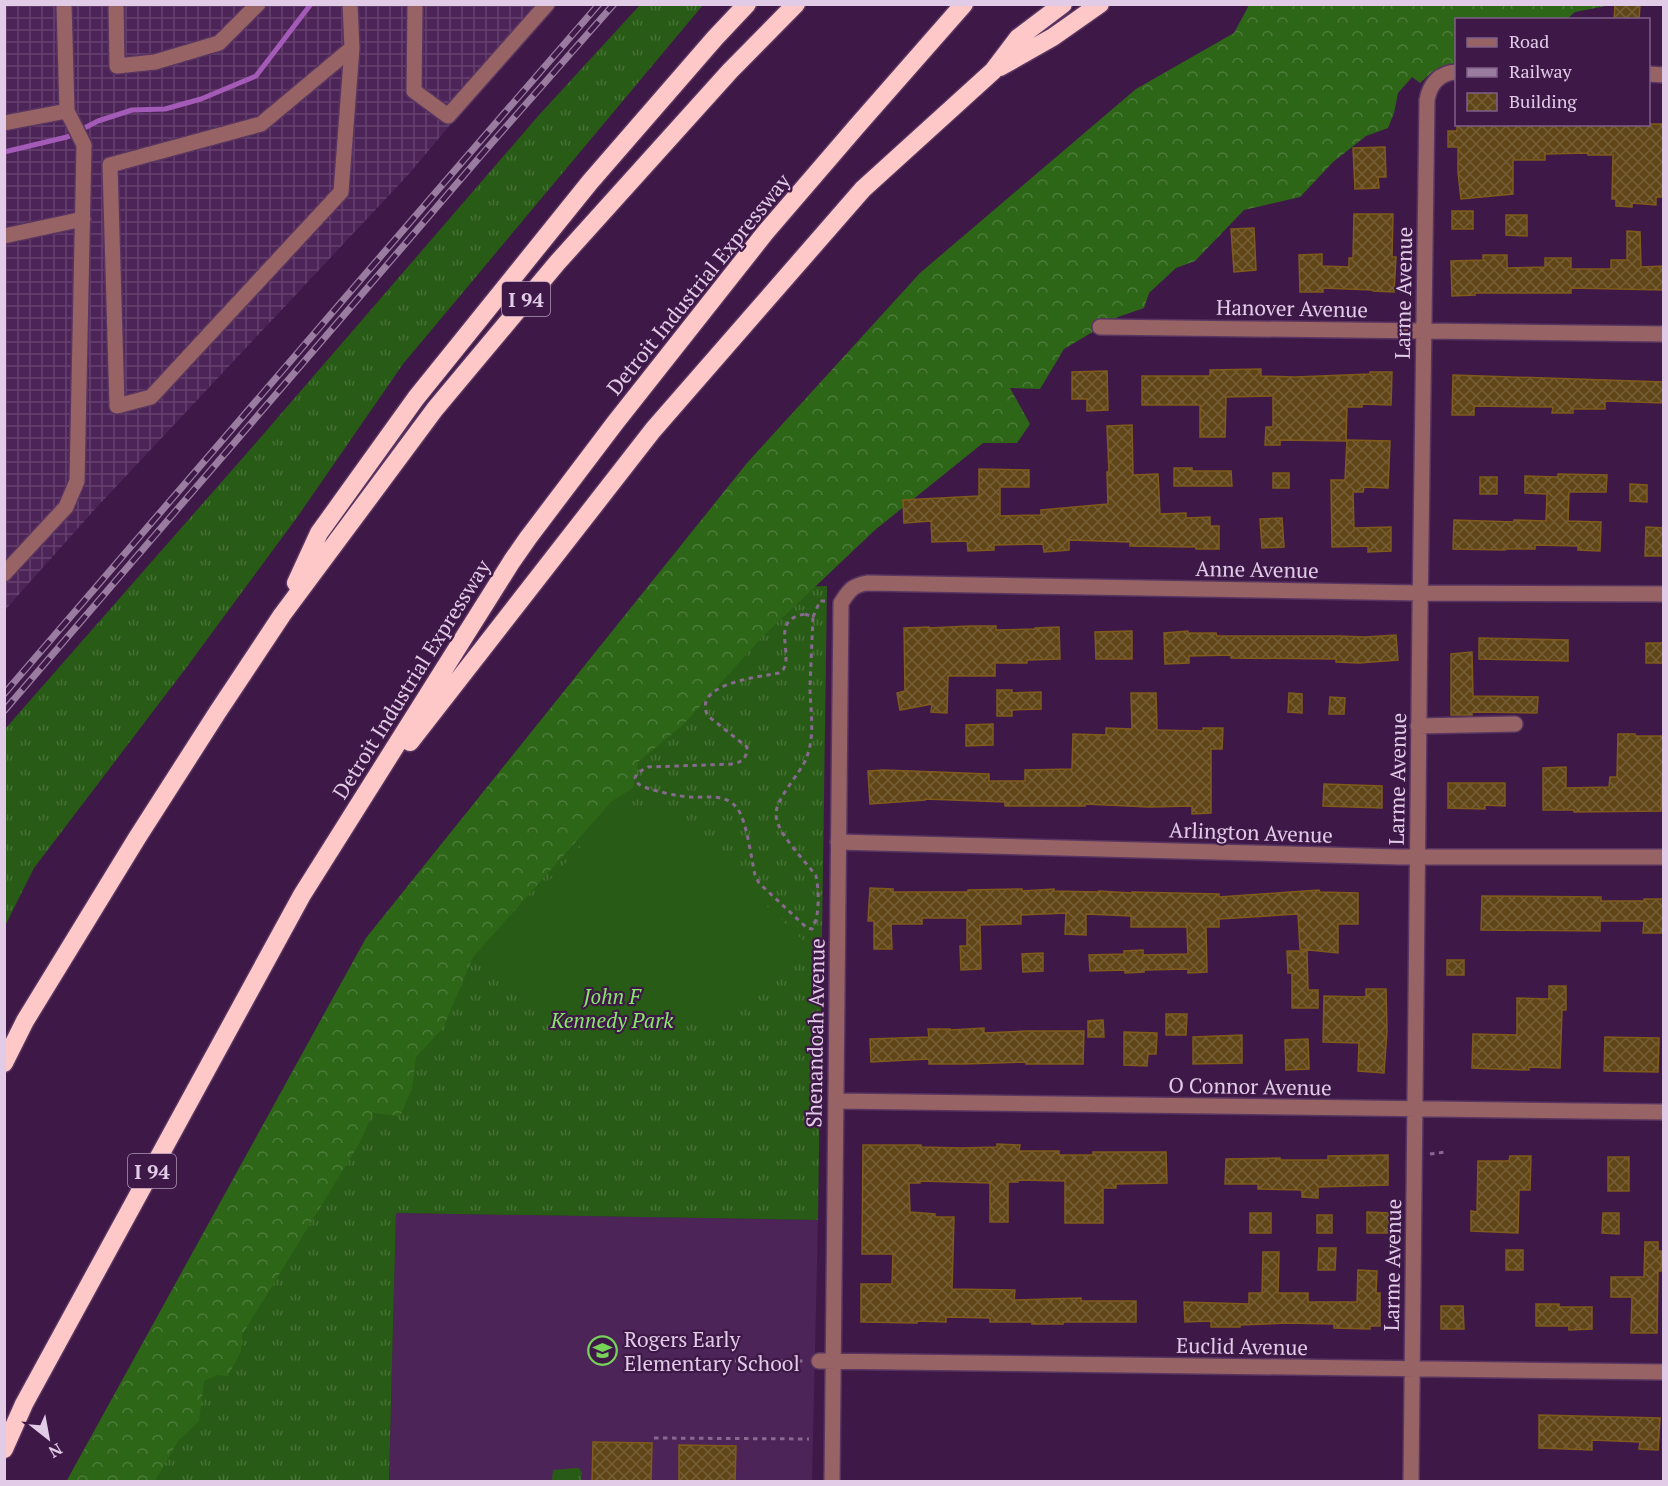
<svg xmlns="http://www.w3.org/2000/svg" width="1668" height="1486" viewBox="0 0 1668 1486" font-family="'PT Serif',serif">
  <style>
    .built { fill: #4c2457 }
    .industrial { fill: url(#industrial-grid) }
    .grass { fill: url(#grass-tufts) }
    .forest { fill: url(#forest-crowns) }
    .pitch { fill: #285b15 }
    .lines { fill: none; stroke-linecap: round; stroke-linejoin: round }
    .stream { stroke: #a35bb7; stroke-width: 5 }
    .building { fill: url(#building-cross-hatch); stroke: #7e5b1c; stroke-width: 1.5 }
    .minor-casing { stroke: #583561; stroke-width: 18 }
    .highway-casing { stroke: #583561; stroke-width: 21 }
    .path { stroke: #886990; stroke-width: 3; stroke-dasharray: 4.5 4.5; stroke-linecap: butt }
    .minor { stroke: #986364; stroke-width: 15 }
    .highway { stroke: #ffc8c8; stroke-width: 18 }
    .rail-casing { stroke: #997ca0; stroke-width: 7 }
    .rail { stroke: #3e1948; stroke-width: 4.5; stroke-dasharray: 14; stroke-linecap: butt }
    .labels { text-anchor: middle; dominant-baseline: central; stroke-width: 4.5; stroke-linejoin: round; paint-order: stroke }
    .shield { fill: #3e1948; stroke: #b096b7; stroke-width: 1.5 }
    .shield-label { font-size: 20px; font-weight: bold; fill: #e1cbe7 }
    .street-label { font-size: 21px; fill: #e1cbe7; stroke: #3e1948 }
    .park-label { font-size: 21px; font-style: italic; fill: #88e669; stroke: #3e1948 }
    .poi-label { font-size: 21px; fill: #e1cbe7; stroke: #3e1948; text-anchor: start }
  </style>
  <defs>
    <pattern id="industrial-grid" width="8" height="8" patternUnits="userSpaceOnUse" patternTransform="scale(1.5)"><rect width="8" height="8" fill="#4c2457"/><path d="M0 4h8M4 0v8" fill="none" stroke="#66426f"/></pattern>
    <pattern id="grass-tufts" width="24" height="20" patternUnits="userSpaceOnUse" patternTransform="scale(1.5)"><rect width="24" height="20" fill="#285b15"/><path d="M3 7l-1-3M5 7V3M7 7l1-3M15 17l-1-3M17 17v-4M19 17l1-3" fill="none" stroke="#477137"/></pattern>
    <pattern id="forest-crowns" width="20" height="18" patternUnits="userSpaceOnUse" patternTransform="scale(1.5)"><rect width="20" height="18" fill="#2e6618"/><path d="M2 6a3 3 0 1 1 6 0M12 15a3 3 0 1 1 6 0" fill="none" stroke="#4c7b3a"/></pattern>
    <pattern id="building-cross-hatch" width="8" height="8" patternUnits="userSpaceOnUse" patternTransform="scale(1.5)"><rect width="8" height="8" fill="#604617"/><path d="M0 0l8 8M0 8l8-8" fill="none" stroke="#765f39"/></pattern>
  </defs>
  <rect width="100%" height="100%" fill="#3e1948"/>
  <path class="built" d="M396,1213L818,1220L812,1481L389,1482Z"/>
  <path class="industrial" d="M5,5H551L408,175L96,508L5,610Z"/>
  <path class="grass" d="M640,5H703L403,364L298,516L189,664L34,868L5,926V729L261,437L539,115Z
    M827,586L818,1220L396,1213L389,1481L92,1482L670,590Z
    M576,1468H579L582,1473L581,1481H552L553,1470Z"/>
  <path class="forest" d="M1249,5H1611L1575,12L1567,19L1456,20V64L1432,72L1420,83L1412,77L1398,93L1394,113L1388,128L1366,136L1333,162L1300,197L1244,210L1195,261L1176,268L1149,293L1144,308L1118,317L1064,349L1040,389L1010,388L1030,424L1017,443H983L875,530L761,638L684,724L638,762L633,788L612,801L473,957L443,1028L416,1057L412,1089L400,1116L373,1113L359,1144L242,1335L241,1351L228,1376L216,1375L204,1381L199,1421L178,1441L155,1481L66,1482L366,938L747,463L920,273L1136,89L1234,33Z"/>
  <path class="pitch" d="M619,806H661L809,946C782,972 753,999 718,1014C683,1028 644,1033 606,1030C587,1028 546,1012 529,1002C511,992 492,973 476,959Z"/>
  <g class="lines">
    <path class="stream" d="M4,152L67,137L98,121L132,110L165,109L201,99L256,76L311,4"/>
  </g>
  <path class="building" d="M1615,4H1640L1639,20H1614Z
    M1457,124H1664L1662,197H1656V205L1632,203V207L1616,206V199H1612L1613,155H1588V153L1545,154V160H1513V194L1461,199L1458,172V147H1448V131H1457Z
    M1385,147L1386,177H1378L1379,188L1355,189L1353,148Z
    M1452,211H1473V229H1452Z
    M1354,214H1393L1392,257H1396L1394,292L1373,291V290L1323,288V292H1300L1299,255L1322,254V266L1349,267V258H1353Z
    M1506,215H1527V236L1506,235Z
    M1254,228L1256,270L1234,272L1231,229Z
    M1627,231L1640,232L1641,267L1664,266V290L1571,288V293H1475V295L1452,296L1451,261L1483,260V255H1507V268L1545,267V258H1571V269H1611V260H1627Z
    M1261,369V376L1295,377L1370,374V372H1392L1391,405L1362,404V407H1347L1346,441L1280,440V445H1265L1266,427H1273V396L1226,397L1225,437H1200V405H1142V376H1210V370Z
    M1107,371L1108,410L1087,411V399H1072V372Z
    M1453,375L1664,382V403L1605,401V409H1573V413H1552L1553,407L1474,406V415H1452Z
    M1132,425L1133,475L1158,474L1160,514L1186,513V518L1210,517V526H1219V549H1196V547L1130,546V542L1069,540V550L1044,552L1043,544L994,545V550L968,551L967,541L932,542L931,521L904,523L903,500L979,496V469L1029,470V487H1000V516L1041,515V510L1108,504L1107,472H1109L1107,426Z
    M1347,440L1390,441L1388,488L1364,487L1363,492H1353L1354,528L1391,527V551L1368,552V546L1332,547L1331,480H1345Z
    M1174,468H1192V471H1231L1232,486H1174Z
    M1273,473H1289V488H1273Z
    M1558,474L1607,475L1606,492H1569L1568,521L1601,522L1600,551L1578,550V546L1535,545V549H1506L1505,550L1453,549L1454,520L1514,522V520L1546,521L1547,494L1525,493V476L1558,477Z
    M1480,477H1497V494H1480Z
    M1630,484L1647,485V502L1630,501Z
    M1282,518L1284,547L1262,548L1260,519Z
    M1646,527L1664,528V556H1645Z
    M969,626H996V630L1035,629V628L1059,627L1060,659L1027,660V663H995V676H948L947,713L931,712L932,704L900,710L897,693L905,691L904,628L929,627V628Z
    M1132,631V659H1096L1095,632Z
    M1188,631V633H1216L1217,636H1340L1365,637L1396,635L1398,660L1359,663L1336,662V659L1231,658V655L1189,656V663L1165,664L1164,633Z
    M1479,638L1568,640V661L1479,659Z
    M1646,643H1664V663H1646Z
    M1472,652L1473,696L1538,697L1537,713L1472,712V715H1451V654Z
    M997,690H1012V693L1041,692V709L1012,710V716H997Z
    M1131,693H1156L1157,730L1203,731V728H1223L1222,749H1211V813L1192,814V806L1149,807L1085,804V806H1005V802L925,799V800L870,804L868,771L884,770L989,774V781H1025V770L1072,769L1073,734L1106,735V728L1132,729Z
    M1289,693L1302,694V713L1288,712Z
    M1330,697L1345,698L1344,714H1329Z
    M993,724V745L966,746V725Z
    M1618,734H1635V736H1664L1661,811L1574,812V810H1543V768L1566,767V788L1609,787L1610,777H1617Z
    M1448,783H1505V806L1485,805V809L1448,808Z
    M1324,784L1382,786V808L1323,806Z
    M870,888L893,889V892H968V890L1022,889V891L1054,889V891L1098,892L1099,891L1132,893V892L1219,894V897L1319,890L1320,892L1358,893V924H1338V953L1300,949L1298,914L1219,919V927H1206L1207,972L1188,973V969L1144,970V972L1125,973V970L1090,971L1089,955L1124,954V951L1143,950V955L1188,954L1187,927H1131V916L1086,914V935L1065,934L1066,913L1021,915V924L980,925L981,969L961,970L960,946H967V918H922V924H891L892,949H874V921H868Z
    M1482,896L1601,897V901H1644V899H1664V933H1643L1644,921H1600V931L1481,930Z
    M1287,951H1307L1308,990H1318V1008H1292V973H1288Z
    M1043,953V971L1023,972L1022,954Z
    M1447,960H1464V975H1447Z
    M1549,986H1566V1010H1562L1560,1068L1529,1067V1070L1472,1068L1473,1034L1517,1035V998L1549,999Z
    M1366,989H1386L1387,1031L1384,1073L1358,1071L1359,1043L1323,1042L1324,996L1366,997Z
    M1166,1014H1187L1186,1035H1166Z
    M1103,1020L1104,1037H1088V1021Z
    M984,1028V1033L1026,1031H1084L1083,1064H1026V1062L964,1064H929V1059L871,1062L870,1039L929,1037L928,1029H950V1030Z
    M1124,1032L1157,1033L1156,1054H1148L1147,1066L1124,1065Z
    M1242,1035V1063L1193,1064V1037Z
    M1605,1037L1659,1038L1658,1072L1604,1071Z
    M1308,1039L1309,1069L1286,1070L1285,1040Z
    M997,1144L1020,1145L1019,1151H1059V1155H1093V1152H1166L1167,1183L1116,1184V1188H1103V1223H1065V1181L1018,1180V1182H1008V1222H990V1183L920,1181V1183H909L910,1212L935,1214V1217H954L952,1289L1015,1290L1014,1300L1081,1298V1301H1136V1322H1063V1324H1032V1322H990V1318L946,1317V1322L917,1321V1323L861,1322V1284H892L893,1254H862L863,1145H921V1147L962,1148L997,1147Z
    M1388,1155V1185L1318,1187V1198L1302,1197V1190L1258,1189V1184H1225L1226,1159L1280,1158V1160H1328V1156Z
    M1510,1156H1531L1530,1190H1519L1518,1233L1471,1231V1211L1477,1212L1478,1161H1509Z
    M1608,1157H1629V1191H1608Z
    M1367,1212L1389,1213V1233H1367Z
    M1250,1213H1271V1233H1250Z
    M1603,1213H1619V1234L1602,1233Z
    M1317,1215H1332V1233H1317Z
    M1645,1242H1658V1251H1662L1661,1271H1658L1657,1333H1631L1632,1297H1611V1277H1644Z
    M1319,1248H1336L1335,1270H1318Z
    M1506,1250H1523V1270H1506Z
    M1263,1252H1279L1278,1293H1308V1302H1357L1358,1270L1377,1271L1376,1293H1380V1326H1370V1329L1334,1328V1324L1287,1323L1240,1325V1327H1211V1321L1185,1322L1184,1302L1249,1304V1293H1262Z
    M1536,1304H1559V1307H1592V1329L1569,1330V1326H1536Z
    M1441,1306H1463L1464,1329H1441Z
    M1539,1415L1660,1418L1658,1450L1639,1449L1640,1442L1592,1440V1450L1539,1448Z
    M593,1442L652,1443L651,1482H592Z
    M679,1445L736,1446L735,1482H679Z"/>
  <g class="lines">
    <defs>
      <path id="minor" d="M116,4L117,66L155,62L219,43L258,4
        M350,4L352,48L341,192L151,397L117,406L110,165L261,124L352,48
        M415,4L414,91L448,116L547,4
        M1648,74L1664,75
        M4,123L67,111L64,4
        M4,236L83,219
        M1100,327L1664,334
        M4,574L66,507L77,481L84,145L67,111
        M1418,726L1515,724
        M838,842L1400,857H1664
        M836,1101L1664,1112
        M819,1361L1664,1372
        M832,1482L841,603C849,591 851,586 867,583L1420,593L1664,594
        M1411,1482L1420,614L1427,100C1430,83 1440,73 1456,72"/>
      <path id="highway" d="M1000,67L1053,37L1100,4
        M296,583L319,533L416,398L590,182L715,38L747,4
        M410,742L653,430L863,189L993,71L1018,38L1063,4
        M4,1063L25,1021L137,838L217,713L282,615L435,409L557,263L730,71L796,4
        M4,1449L24,1404L302,895L512,561L528,538L615,423L765,233L857,126L964,4"/>
    </defs>
    <use href="#minor" class="minor-casing"/>
    <use href="#highway" class="highway-casing"/>
    <path class="path" d="M805,614L813,617C812,640 811,663 810,686C810,711 816,734 806,759C800,774 775,799 776,815C777,834 805,860 816,876C819,890 820,917 812,929L807,928L759,883L755,875C751,858 747,821 737,808C725,793 707,798 690,797C681,797 648,790 640,785C637,783 637,782 635,778L637,773L648,767L734,764C744,761 747,757 747,747L708,716C691,684 758,677 779,673L783,670C794,652 769,620 805,614Z
      M813,617L820,601H827
      M1430,1154L1446,1152
      M672,1361H803
      M654,1438L809,1439"/>
    <use href="#minor" class="minor"/>
    <use href="#highway" class="highway"/>
    <defs>
      <path id="rail" d="M4,694L430,199L599,4
        M4,711L490,145L614,4"/>
    </defs>
    <use href="#rail" class="rail-casing"/>
    <use href="#rail" class="rail"/>
  </g>
  <defs>
    <symbol id="school-ring" viewBox="-11 -11 22 22"><circle r="9.5" fill="#3e1948" stroke="#77d259" stroke-width="1.5"/><path d="M0-5L7-2L0 1L-7-2ZM-4 1L0 2.5L4 1V4Q0 6-4 4Z" fill="#77d259"/></symbol>
  </defs>
  <g fill-rule="evenodd">
    <use href="#school-ring" x="586" y="1334" width="33" height="33"/>
  </g>
  <g class="labels">
    <g class="shield">
      <rect x="502" y="282" width="48" height="34" rx="4.5"/>
      <rect x="128" y="1154" width="48" height="34" rx="4.5"/>
    </g>
    <g class="shield-label">
      <text x="526" y="299">I 94</text>
      <text x="152" y="1171">I 94</text>
    </g>
    <g class="street-label">
      <text transform="translate(698 284) rotate(-51)">Detroit Industrial Expressway</text>
      <text transform="translate(1403 293) rotate(-89)">Larme Avenue</text>
      <text transform="translate(1292 308) rotate(1)">Hanover Avenue</text>
      <text transform="translate(1257 569) rotate(1)">Anne Avenue</text>
      <text transform="translate(411 679) rotate(-58)">Detroit Industrial Expressway</text>
      <text transform="translate(1397 779) rotate(-89)">Larme Avenue</text>
      <text transform="translate(1251 832) rotate(2)">Arlington Avenue</text>
      <text transform="translate(815 1033) rotate(-89)">Shenandoah Avenue</text>
      <text transform="translate(1250 1086) rotate(1)">O Connor Avenue</text>
      <text transform="translate(1392 1265) rotate(-89)">Larme Avenue</text>
      <text transform="translate(1242 1346) rotate(1)">Euclid Avenue</text>
    </g>
    <g class="park-label">
      <text x="612" y="996">John F<tspan x="612" dy="24">Kennedy Park</tspan></text>
    </g>
    <g class="poi-label">
      <text x="624" y="1339">Rogers Early<tspan x="624" dy="24">Elementary School</tspan></text>
    </g>
  </g>
  <rect width="1668" height="1486" fill="none" stroke="#e1cbe7" stroke-width="12"/>
  <rect x="1455" y="18" width="195" height="108" fill="#3e1948" stroke="#7f6088" stroke-width="1.5"/>
  <rect x="1467" y="38" width="30" height="9" fill="#986364" stroke="#7f6088" stroke-width="1.5"/>
  <text x="1509" y="48" font-size="18" fill="#e1cbe7">Road</text>
  <rect x="1467" y="68" width="30" height="9" fill="#997ca0" stroke="#7f6088" stroke-width="1.5"/>
  <text x="1509" y="78" font-size="18" fill="#e1cbe7">Railway</text>
  <rect x="1467" y="93" width="30" height="18" fill="url(#building-cross-hatch)" stroke="#7f6088" stroke-width="1.5"/>
  <text x="1509" y="108" font-size="18" fill="#e1cbe7">Building</text>
  <g transform="translate(48 1438) rotate(149)" stroke="#3e1948" stroke-width="4.5" paint-order="stroke">
  <path d="M0-4.5L10 22L0 15L-10 22Z" fill="#e1cbe7"/>
  <text y="-9" font-size="16" font-weight="bold" text-anchor="middle" fill="#e1cbe7">N</text>
  </g>
</svg>
